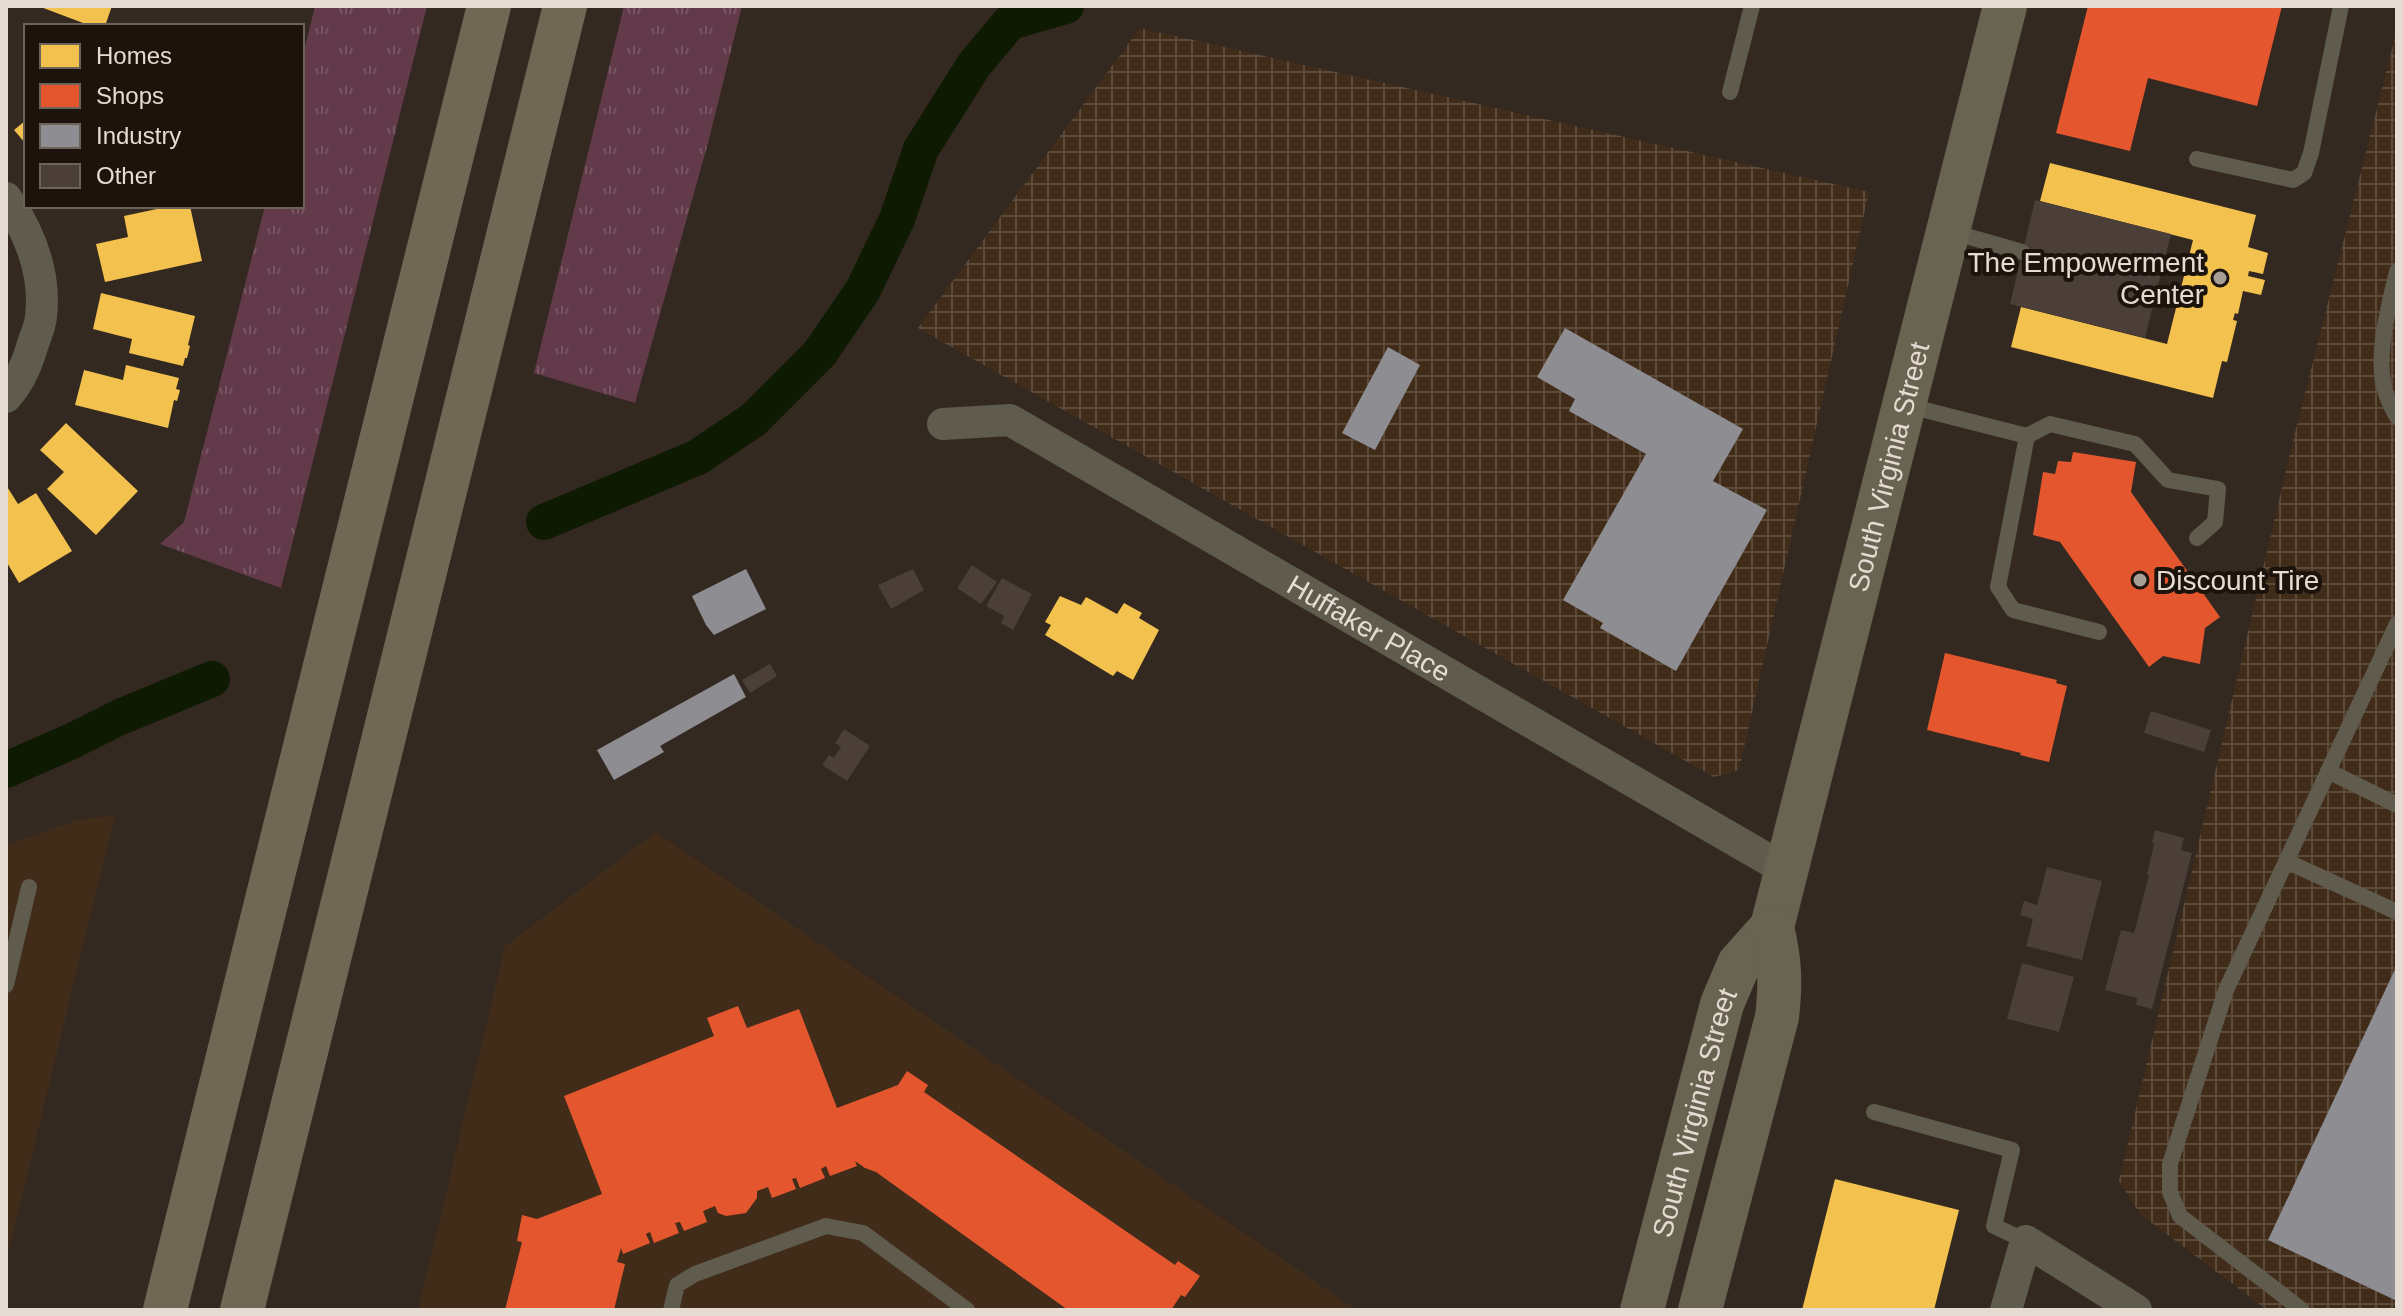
<svg xmlns="http://www.w3.org/2000/svg" width="2403" height="1316" viewBox="0 0 2403 1316" font-family="Arial,sans-serif">
  <style>
    .built { fill: #412c1a }
    .industrial { fill: url(#industrial-grid) }
    .grass { fill: url(#grass-tufts) }
    .homes { fill: #f2c14e }
    .shops { fill: #e4572e }
    .industry { fill: #8d8d92 }
    .lines { fill: none; stroke-linecap: round; stroke-linejoin: round }
    .canal { stroke: #0f1a03; stroke-width: 36 }
    .building { fill: #4c3e39 }
    .lane { stroke: #5f5b4d; stroke-width: 16 }
    .street { stroke: #5f5b4d; stroke-width: 32 }
    .primary { stroke: #696351; stroke-width: 44 }
    .highway { stroke: #6f6854; stroke-width: 44 }
    .poi-dot { fill: #a79d94; stroke: #1b130c; stroke-width: 3 }
    .labels { text-anchor: middle; dominant-baseline: central; stroke-width: 8; stroke-linejoin: round; paint-order: stroke }
    .poi-label { font-size: 28px; fill: #e6dbd2; stroke: #1b130c; text-anchor: end }
    .street-label { font-size: 28px; fill: #e6dbd2; stroke: #1b130c }
  </style>
  <defs>
    <pattern id="industrial-grid" width="8" height="8" patternUnits="userSpaceOnUse" patternTransform="scale(2)"><rect width="8" height="8" fill="#412c1a"/><path d="M0 4h8M4 0v8" fill="none" stroke="#5c4a3a"/></pattern>
    <pattern id="grass-tufts" width="24" height="20" patternUnits="userSpaceOnUse" patternTransform="scale(2)"><rect width="24" height="20" fill="#623a4a"/><path d="M3 7l-1-3M5 7V3M7 7l1-3M15 17l-1-3M17 17v-4M19 17l1-3" fill="none" stroke="#785663"/></pattern>
  </defs>
  <rect width="100%" height="100%" fill="#332921"/>
  <path class="built" d="M115,815L6,1261V845L77,820Z
    M656,832L1357,1310H418L505,946Z"/>
  <path class="industrial" d="M1140,28L1869,192L1739,770L1714,777L918,328Z
    M2397,29V1310H2267L2140,1214L2119,1181L2292,445Z"/>
  <path class="grass" d="M315,6H427L281,588L160,544L184,522L265,206H302V59Z
    M624,6H742L708,143L635,403L534,373Z"/>
  <path class="homes" d="M38,6H112L105,26H91Z
    M26,120V144L14,130Z
    M2050,163L2256,215L2248,247L2268,253L2263,274L2249,271L2248,276L2265,280L2261,295L2243,291L2238,314L2235,313L2233,320L2237,321L2227,362L2222,361L2213,398L2011,347L2021,307L2167,344L2193,240L2040,201Z
    M171,206H190L202,261L105,282L96,244L128,237L124,216Z
    M101,293L195,316L188,345L190,346L187,358H185L183,366L129,353L132,339L93,329Z
    M126,365L179,378L176,389L180,390L177,401L174,400L168,428L75,405L84,370L123,380Z
    M66,423L138,491L96,535L47,489L64,472L40,450Z
    M6,485L18,504L36,493L72,551L19,583L6,561Z
    M1060,596L1081,605L1086,597L1117,614L1124,603L1142,613L1139,618L1159,630L1133,680L1117,671L1113,676L1045,635L1051,625L1045,622Z
    M1835,1179L1959,1210L1934,1310H1802Z"/>
  <path class="shops" d="M2088,6H2282L2257,106L2148,78L2130,151L2056,133Z
    M2073,452L2136,462L2131,492L2220,617L2205,628L2200,664L2163,656L2149,667L2060,542L2033,535L2043,472L2055,474L2058,461L2071,462Z
    M1945,653L2057,680L2056,683L2067,686L2049,762L2020,755L2021,753L1927,730Z
    M738,1006L747,1028L799,1009L837,1108L898,1085L907,1071L928,1085L924,1092L1175,1265L1178,1261L1200,1276L1185,1297L1181,1295L1171,1310H1068L876,1172L865,1168L855,1161L857,1166L830,1176L826,1166L821,1169L825,1178L800,1188L796,1178L792,1179L796,1189L772,1198L768,1187L757,1191V1198L746,1213L726,1216L718,1213L715,1206L703,1211L707,1222L684,1231L680,1222L675,1223L679,1233L654,1243L650,1232L646,1234L650,1243L623,1254L621,1248L617,1262L625,1264L614,1310H505L522,1242L517,1241L522,1215L537,1219L602,1194L564,1096L714,1036L707,1018Z"/>
  <path class="industry" d="M1565,328L1743,429L1713,481L1767,510L1676,671L1600,628L1603,623L1563,600L1646,454L1569,411L1575,399L1537,377Z
    M1388,347L1420,365L1375,450L1342,433Z
    M746,569L766,609L714,635L706,625L692,596Z
    M734,674L746,697L660,746L664,752L614,780L597,750Z
    M2397,965V1301L2268,1240Z"/>
  <g class="lines">
    <path class="canal" d="M544,522L698,457L753,420L820,353L863,290L897,219L921,149L974,65L1010,22L1066,6
      M6,770L72,741L120,717L212,679"/>
  </g>
  <path class="building" d="M2035,200L2171,234L2145,338L2010,304Z
    M972,565L997,582L981,604L957,588Z
    M913,569L924,590L891,609L878,585Z
    M1002,578L1032,594L1013,630L1001,623L1004,616L986,606Z
    M770,664L777,676L750,693L742,680Z
    M2151,711L2211,730L2204,752L2144,733Z
    M844,729L870,746L847,781L822,765L829,755L834,758L841,747L835,743Z
    M2155,830L2184,838L2181,850L2192,853L2152,1009L2136,1005L2137,998L2105,990L2121,930L2134,933L2149,875H2147L2154,844L2152,842Z
    M2047,867L2102,881L2082,960L2026,946L2033,919L2020,915L2024,901L2037,905Z
    M2022,963L2074,977L2059,1032L2007,1019Z"/>
  <g class="lines">
    <path class="lane" d="M1730,92L1752,6
      M2197,159L2293,180L2304,173L2311,153L2341,6
      M1949,231L2022,252
      M2397,271C2389,307 2374,358 2386,394C2389,402 2393,410 2397,417
      M1905,405L2027,436L1998,587L2013,610L2099,632
      M2027,436L2050,424L2135,444L2168,480L2218,489L2215,522L2197,538
      M2328,771L2397,805
      M2286,861L2397,912
      M6,985L29,887
      M1874,1112L2012,1150L1994,1226L2026,1241
      M671,1310L677,1285L695,1274L826,1226L863,1233L967,1310
      M2302,1310L2180,1216L2170,1192V1164L2226,990L2397,624"/>
    <g class="street">
      <path d="M6,198C30,233 46,274 41,317C40,327 35,337 32,347C27,364 18,384 6,397"/>
      <path id="s1" d="M943,424L1010,420L1786,870"/>
      <path d="M2006,1310L2026,1241L2136,1310"/>
    </g>
    <g class="primary">
      <path id="s2" d="M1642,1310L1722,1004L1739,964L1772,927L2005,6"/>
      <path d="M1700,1310L1777,1017C1781,983 1780,960 1772,927"/>
    </g>
    <path class="highway" d="M165,1310L489,6
      M242,1310L565,6"/>
  </g>
  <g class="poi-dot">
    <circle cx="2220" cy="278" r="8"/>
    <circle cx="2140" cy="580" r="8"/>
  </g>
  <g class="labels">
    <g class="poi-label">
      <text x="2204" y="262">The Empowerment<tspan x="2204" dy="32">Center</tspan></text>
      <text x="2156" y="580" text-anchor="start">Discount Tire</text>
    </g>
    <g class="street-label">
      <text stroke="none"><textPath href="#s2" startOffset="884">South Virginia Street</textPath></text>
      <text stroke="none"><textPath href="#s1" startOffset="482">Huffaker Place</textPath></text>
      <text stroke="none"><textPath href="#s2" startOffset="204">South Virginia Street</textPath></text>
    </g>
  </g>
  <rect width="2403" height="1316" fill="none" stroke="#e6dbd2" stroke-width="16"/>
  <rect x="24" y="24" width="280" height="184" fill="#1b130c" stroke="#6c635b" stroke-width="2"/>
  <rect x="40" y="44" width="40" height="24" fill="#f2c14e" stroke="#6c635b" stroke-width="2"/>
  <text x="96" y="64" font-size="24" fill="#e6dbd2">Homes</text>
  <rect x="40" y="84" width="40" height="24" fill="#e4572e" stroke="#6c635b" stroke-width="2"/>
  <text x="96" y="104" font-size="24" fill="#e6dbd2">Shops</text>
  <rect x="40" y="124" width="40" height="24" fill="#8d8d92" stroke="#6c635b" stroke-width="2"/>
  <text x="96" y="144" font-size="24" fill="#e6dbd2">Industry</text>
  <rect x="40" y="164" width="40" height="24" fill="#4c3e39" stroke="#6c635b" stroke-width="2"/>
  <text x="96" y="184" font-size="24" fill="#e6dbd2">Other</text>
</svg>
